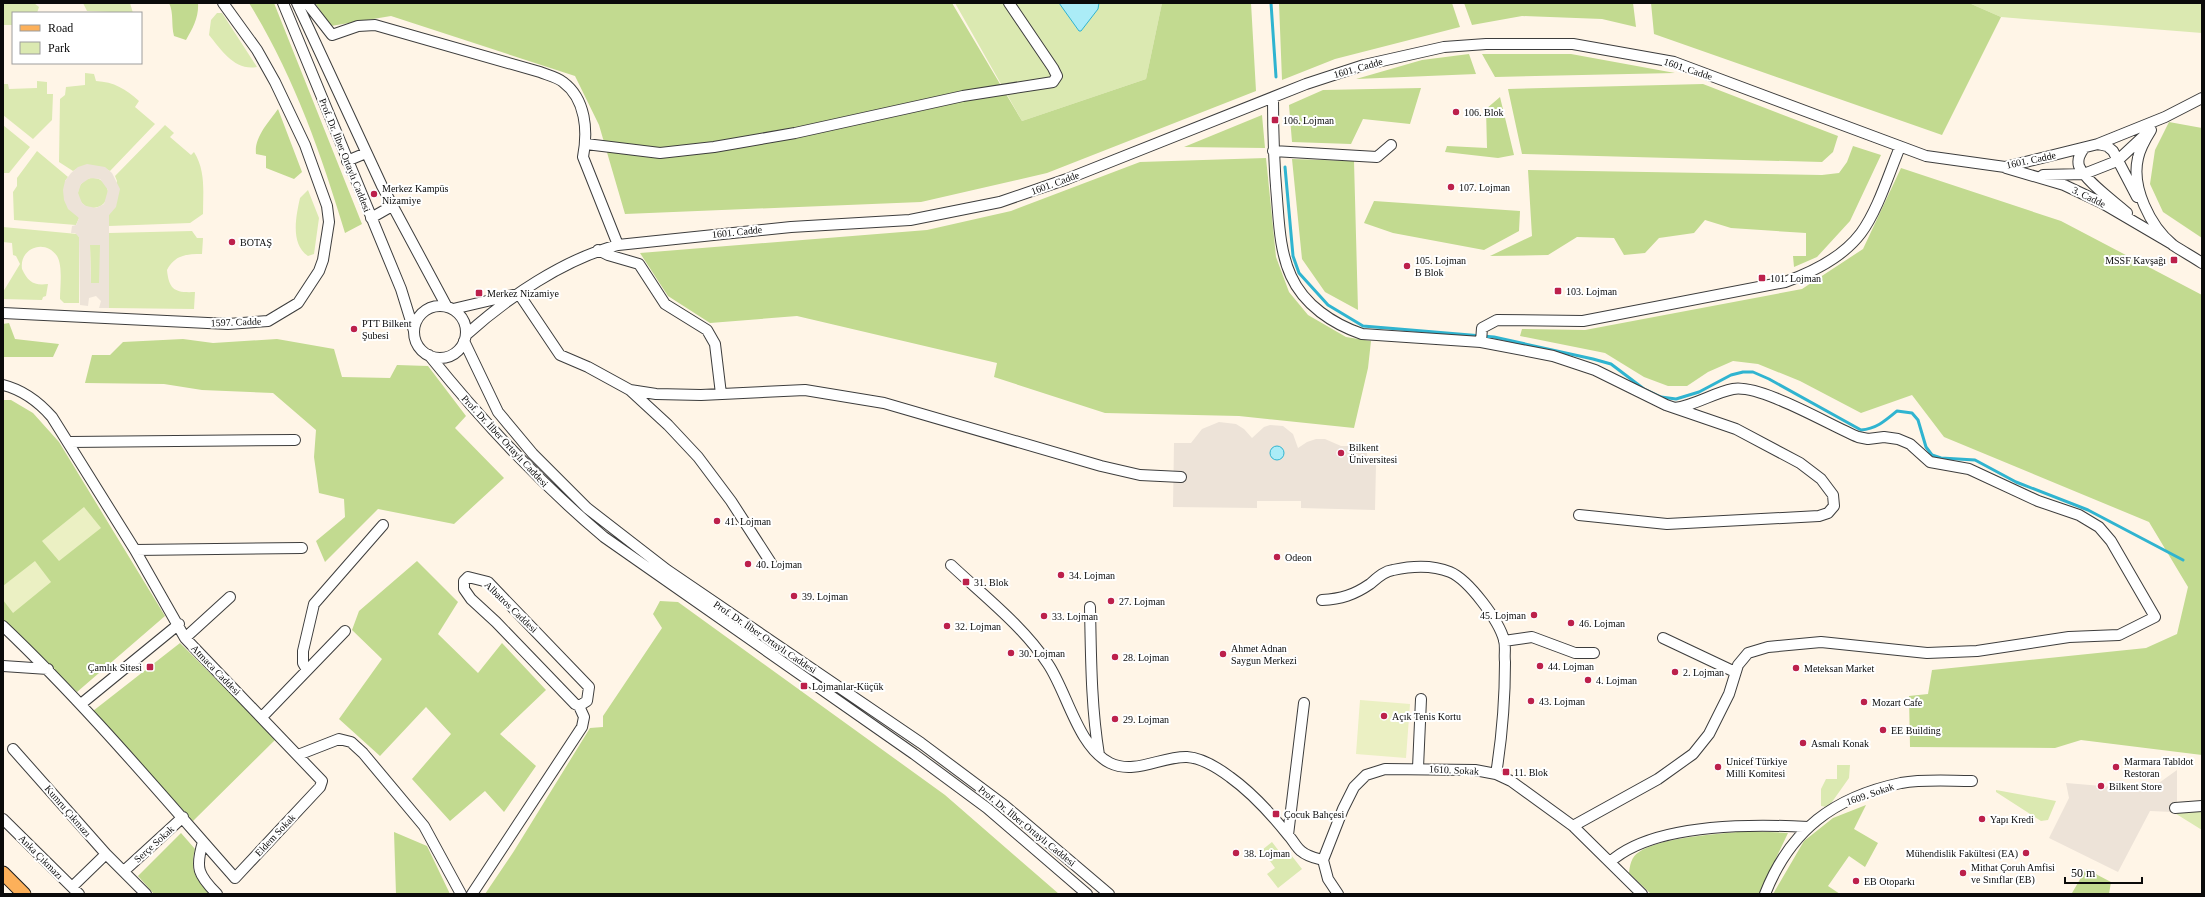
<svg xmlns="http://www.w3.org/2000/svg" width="2205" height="897" viewBox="0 0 2205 897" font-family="'Times New Roman',serif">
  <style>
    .green { fill: #dbe9b1 }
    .forest { fill: #c2da90 }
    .pitch { fill: #ebf0c3 }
    .plaza { fill: #ede3d8; fill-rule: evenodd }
    .water { fill: #abecf7; stroke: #30b4d0 }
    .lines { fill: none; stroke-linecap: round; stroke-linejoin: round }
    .stream { stroke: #30b4d0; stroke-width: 3 }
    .minor-casing { stroke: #3d3d3d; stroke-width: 12 }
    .major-casing { stroke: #1b1b1b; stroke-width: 15 }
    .minor { stroke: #fff; stroke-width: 10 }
    .major { stroke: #fcb05a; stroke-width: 13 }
    .poi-dot { fill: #bc204b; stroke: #fff; stroke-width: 1.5 }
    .labels { text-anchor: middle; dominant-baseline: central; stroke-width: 4; stroke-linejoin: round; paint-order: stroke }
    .street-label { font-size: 10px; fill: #0a0a0a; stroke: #fff }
    .poi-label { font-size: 10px; fill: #0a0a0a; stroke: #fff; text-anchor: start }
  </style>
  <rect width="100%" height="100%" fill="#fff5e7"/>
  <path class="green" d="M3,3H34L39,7L37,13H13V25H3Z
    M83,3H130L133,13L87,11Z
    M955,3H1162L1146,79L1022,121Z
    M1969,3H2202V33L2001,17Z
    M217,13H222L257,67C235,71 222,51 209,35L211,20Z
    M85,73L94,74L96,81C114,82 126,89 139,101L135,107L155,124L110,171C101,165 81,165 73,171L59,162L60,99L65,95L66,87L85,85Z
    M37,81L47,82V94H53L52,120L33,139L3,115V84H8L9,89L37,88Z
    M3,125L30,147L9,173H3Z
    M165,125L174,133L170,137L191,155L194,152C206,171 203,192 203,214L190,223L109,226V215L117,181L115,176Z
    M37,151L68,177L65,181L79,218L76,225L14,220L13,192L17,186V178Z
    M78 193a15 15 0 1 1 30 0a15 15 0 1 1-30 0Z
    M308,190L319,218L314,254L308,256C290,244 296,216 300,198Z
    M3,227L77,234L79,237V303H64L60,299C60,287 63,266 57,256C45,238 19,248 22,269C28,282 34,286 48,284L46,296L43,297L42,300L3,299V292L20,264L16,256L13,255L12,243L3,242Z
    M192,231L197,238H203L202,254C186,254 175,255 167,270C169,290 175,293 195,292L194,309L109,308V233Z
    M90,245H100V283H91Z
    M1837,765H1850L1849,778L1832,802L1826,807L1821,806V789L1826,779H1837Z
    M1996,790L2056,801L2048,820L2041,821L1996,792Z
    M2202,809V830L2173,812Z
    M1272,842L1282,855L1288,851L1302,869L1278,888L1267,874L1275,868L1262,850Z"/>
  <path class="forest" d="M169,3H198C199,17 193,28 186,40L174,36C171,25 174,13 169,3Z
    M249,3H274L362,224L345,233C321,153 293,74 249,3Z
    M315,3H952L1022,121L1146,79L1162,3H1251L1256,91L1047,173L921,202L625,214L599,125L575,76L391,16L331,26Z
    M1279,3H1452L1460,27L1335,59L1282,80Z
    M1464,3H1633L1636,27L1602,19L1522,16L1472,25Z
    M1651,3H1969L2001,17L1942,135L1654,34Z
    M1469,54L1476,74L1356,79L1422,60Z
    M1482,54H1571L1675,73L1495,77Z
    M1703,84L1838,136L1833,152L1822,162L1522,154L1508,89Z
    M1421,88L1410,124L1363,119L1351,144L1292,142L1289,105L1323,90Z
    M1500,97L1514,155L1498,158L1445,152L1447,146L1487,148L1486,109Z
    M278,109L302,172L294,179L266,168V156L256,154C254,137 269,122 278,109Z
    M1262,115L1265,148L1184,147Z
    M2169,122L2202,128V238L2163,212L2150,184L2155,150Z
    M1853,146L1881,155L1850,221L1817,257L1794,267L1793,256H1806V233L1731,228L1705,220L1694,233L1659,238L1645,253L1624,255L1614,238L1577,237L1548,255L1490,256L1532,236L1528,170L1822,175L1839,173L1847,162Z
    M1266,158L1276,257L1289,292L1308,315L1346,337L1371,341L1368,368L1354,428L1239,416L1105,413L994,377L997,363L797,316L710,323L668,296L640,253L927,230L1011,211L1140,162Z
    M1292,159L1354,161L1358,310L1325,292L1302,259Z
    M1901,168L2061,221L2202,295V755L2081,740L2055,748L1910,747L1909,696L1928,694L1932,670L2146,648L2177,634L2188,587L2149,522L1944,437L1912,395L1861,413L1800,381L1758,364L1733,361L1708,372L1687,386H1668L1644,377L1605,353L1520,336L1522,329L1585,330L1802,289L1863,249Z
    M1374,201L1520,211L1519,231L1484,250L1393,233L1364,223Z
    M9,323L15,339L59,344L53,357H3V324Z
    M183,339L213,343L277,339L334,349L342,377L390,378L397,365L428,366L466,416L455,428L504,478L454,524L378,509L325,562L316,541L345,517L344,499L319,493L314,457L316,430L273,393L202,390L164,384L85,383L92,355H110L123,342Z
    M3,400H11L33,413L59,442L165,616L77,692L3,620Z
    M417,561L458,602L438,634L478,673L502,643L546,690L500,734L536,766L504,812L485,791L450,821L412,779L451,734L426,707L380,756L339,719L382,659L352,630L359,611Z
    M660,601L678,602L945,795L1059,894H485L514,851L590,728L603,727V716L662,628L653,614Z
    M180,643L276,739L193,821L93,711Z
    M1866,805L1854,829L1878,843L1865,867L1849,856L1828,886L1840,894H1773L1804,841L1833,818Z
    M1747,831L1788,833L1759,894H1651L1629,873C1630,865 1631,857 1639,852C1661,837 1719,834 1747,831Z
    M394,832L427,846L450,894H396Z
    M181,833L195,849C189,872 196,879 211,894H154L138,876Z
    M2086,869L2111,882L2109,894H2069L2072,893Z"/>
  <path class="pitch" d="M84,507L101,528L59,561L42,541Z
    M35,561L51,582L13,613L3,600V586Z
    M1360,700L1410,704L1406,758L1356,754Z"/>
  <path class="plaza" d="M87,164L105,167L112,173L120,189L116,207L109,215V308H99L101,301L96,296L89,298L88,306L80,305L79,237L75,233H71L72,226L76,225L79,218L68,209L64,200L63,190L65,181L71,173L78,167ZM90,178L100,179L108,190L104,204L96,208L86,206L82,203L78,193L81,184ZM90,245H100L99,283H91Z
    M1219,422L1236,424L1244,429L1252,438L1264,427L1270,425L1283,426L1293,434L1298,448L1307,442L1316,439H1325L1341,446H1367V464H1376L1375,510L1301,508V501H1257V508L1173,507L1174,443H1191L1202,429Z
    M2177,770V802L2173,812L2150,811L2118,872L2049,838L2069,798L2066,783L2149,790Z"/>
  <path class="water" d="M1059,3H1099L1098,9L1081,31H1079Z
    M1270 453a7 7 0 1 1 14 0a7 7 0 1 1-14 0Z"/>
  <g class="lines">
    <path class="stream" d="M1271,3L1276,77
      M1285,167L1293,256L1299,273L1328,305L1363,326L1494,337L1593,359L1611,364L1644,389L1661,397L1676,399L1699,392L1731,375L1743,372H1753L1769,379L1861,430C1876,429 1885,421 1897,411L1912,413L1918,420L1926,447L1932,455L1941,458L1975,460L2016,482L2088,510L2183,560"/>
    <defs>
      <path id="minor" d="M283,3L401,289L414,331
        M297,3L382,186L447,307
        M307,3L332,35L358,26L375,25L540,72C547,75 557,77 563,82C586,99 588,131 583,157L618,245
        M1273,99C1273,132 1274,165 1277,199C1279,224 1280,252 1291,276C1304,305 1333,324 1362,334L1481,342L1553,356L1595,370L1666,405L1736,429L1800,463L1821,479L1833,495L1834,506L1828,513L1819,516L1667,524L1579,515
        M2151,130C2146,138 2140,148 2138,158C2131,187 2150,226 2173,245C2182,251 2193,257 2202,263
        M586,144L660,153L714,147L795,133L963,96L1053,82L1057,76L1053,68L1009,3
        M2098,144L2107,146L2113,151L2137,197
        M2084,148C2080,154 2077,159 2079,166C2085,181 2115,202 2127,213
        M1273,151L1377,157L1391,145
        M347,161L366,153
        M2006,168L2064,185L2102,203L2172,244
        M2043,175L2084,174L2117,161L2146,134
        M371,218L392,206
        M598,250L608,255L639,264L665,304L707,330L715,344L721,394
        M519,294L560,355L588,367L630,390L668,425L698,457L731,501L771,563
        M414 332a26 26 0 1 1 52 0a26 26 0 1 1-52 0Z
        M453,309L513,295
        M3,313L228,324L268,321L298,303L319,271L323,260L329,222L327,206L305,145L275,82L257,50L223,3
        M466,335C507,298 564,259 618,245L791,227L910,220L1000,202L1067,179L1306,84L1364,65L1444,47L1486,44H1573L1674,62L1926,156L2005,167L2098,144L2165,117L2202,98
        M464,341L498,412L533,454L587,508L667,570L921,743L1004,805L1109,894
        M1481,342L1482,328L1497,320L1583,321L1785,282C1813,272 1843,257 1861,233C1878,210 1889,173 1900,147
        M429,355C482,421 540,483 604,537L914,754L987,808L1087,894
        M3,385C23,390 38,401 52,417L135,550L185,638L322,781L320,787L235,878C159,792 86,705 3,626
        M630,390L656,394L701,395L805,390L884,403L1101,466L1140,475L1181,477
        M69,442L295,440
        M135,550L302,548
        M951,565C984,596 1023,626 1048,664C1067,692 1078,747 1110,763C1135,775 1162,756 1187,757C1203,758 1218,768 1230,777C1251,792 1272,815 1288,835C1293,840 1296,847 1301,851C1308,857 1315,858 1323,860
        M468,577L488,582L589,687L587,701L579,706L575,704L496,622L471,599L464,589V581Z
        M1322,600C1341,599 1354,595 1370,584C1377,578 1384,571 1393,570C1411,566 1433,565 1450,572C1469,580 1499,621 1504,640C1506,647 1504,655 1505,662C1505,699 1502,737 1496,774
        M1090,607C1091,656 1091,706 1099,755
        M185,638L230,597
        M1663,638L1735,672
        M1504,641L1532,637L1575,653H1594
        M3,666L48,669
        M307,670L303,663V651L314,604L383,525
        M81,704L179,624
        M262,717L345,631
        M13,749L106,854L146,894
        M298,755L339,739L351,742L363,753L424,826L461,894
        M1418,768L1421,699
        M2175,808L2202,806
        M3,819L79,894
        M1573,826L1658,779L1693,754L1709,734L1729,694L1738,665L1748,653L1768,647L1821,642L1927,653L1977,651L2069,637L2119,635L2155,617L2111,541L2099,527L2079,515L2038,501L1969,469L1930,462L1910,444L1898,439L1884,437L1868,439L1858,437C1829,425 1761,384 1733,389C1713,393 1696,405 1675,408
        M1288,835L1304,703
        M203,842C195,868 198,875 217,894
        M1323,860L1343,809L1354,787L1366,775L1385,769L1475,770L1496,774L1511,781L1573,826L1642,894
        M1323,860L1328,879L1338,894
        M1610,862C1653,823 1753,824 1808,827
        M124,871L183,817
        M72,887L106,854
        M472,894L582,727L584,717L579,706
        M1765,894C1790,830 1834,797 1901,783C1924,779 1948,781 1972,781"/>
      <path id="major" d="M3,873L24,894"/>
    </defs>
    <use href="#minor" class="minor-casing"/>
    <use href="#major" class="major-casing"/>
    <use href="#minor" class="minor"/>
    <use href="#major" class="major"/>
  </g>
  <g class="poi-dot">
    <circle cx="1456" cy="112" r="4"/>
    <rect x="1271" y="116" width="8" height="8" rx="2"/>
    <circle cx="1451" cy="187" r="4"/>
    <circle cx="374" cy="194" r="4"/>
    <circle cx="232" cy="242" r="4"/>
    <rect x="2170" y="256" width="8" height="8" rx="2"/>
    <circle cx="1407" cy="266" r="4"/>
    <rect x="1758" y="274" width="8" height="8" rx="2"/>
    <rect x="1554" y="287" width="8" height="8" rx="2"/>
    <rect x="475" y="289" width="8" height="8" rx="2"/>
    <circle cx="354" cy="329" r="4"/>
    <circle cx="1341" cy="453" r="4"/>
    <circle cx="717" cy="521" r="4"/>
    <circle cx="1277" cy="557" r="4"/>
    <circle cx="748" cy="564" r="4"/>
    <circle cx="1061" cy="575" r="4"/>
    <rect x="962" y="578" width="8" height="8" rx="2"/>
    <circle cx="794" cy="596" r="4"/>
    <circle cx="1111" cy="601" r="4"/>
    <circle cx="1534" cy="615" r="4"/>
    <circle cx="1044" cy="616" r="4"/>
    <circle cx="1571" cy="623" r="4"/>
    <circle cx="947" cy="626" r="4"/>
    <circle cx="1011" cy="653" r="4"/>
    <circle cx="1223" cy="654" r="4"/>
    <circle cx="1115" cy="657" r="4"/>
    <circle cx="1540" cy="666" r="4"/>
    <rect x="146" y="663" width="8" height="8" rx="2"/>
    <circle cx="1796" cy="668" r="4"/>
    <circle cx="1675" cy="672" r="4"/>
    <circle cx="1588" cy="680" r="4"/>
    <rect x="800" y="682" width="8" height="8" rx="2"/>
    <circle cx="1531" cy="701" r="4"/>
    <circle cx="1864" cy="702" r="4"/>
    <circle cx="1384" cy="716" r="4"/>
    <circle cx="1115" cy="719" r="4"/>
    <circle cx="1883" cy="730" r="4"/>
    <circle cx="1803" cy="743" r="4"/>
    <circle cx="1718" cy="767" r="4"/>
    <circle cx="2116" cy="767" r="4"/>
    <rect x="1502" y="768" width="8" height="8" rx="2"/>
    <circle cx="2101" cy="786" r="4"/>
    <rect x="1272" y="810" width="8" height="8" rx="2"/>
    <circle cx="1982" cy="819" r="4"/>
    <circle cx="1236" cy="853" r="4"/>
    <circle cx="2026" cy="853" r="4"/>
    <circle cx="1963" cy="873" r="4"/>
    <circle cx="1856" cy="881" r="4"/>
  </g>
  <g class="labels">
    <g class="street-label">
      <text transform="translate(1358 68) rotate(-16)">1601. Cadde</text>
      <text transform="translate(1688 69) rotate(18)">1601. Cadde</text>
      <text transform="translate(345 155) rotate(68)">Prof. Dr. İlber Ortaylı Caddesi</text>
      <text transform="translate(2031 160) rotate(-12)">1601. Cadde</text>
      <text transform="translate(1055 183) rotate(-20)">1601. Cadde</text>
      <text transform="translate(2089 197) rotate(26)">3. Cadde</text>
      <text transform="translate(737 232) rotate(-6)">1601. Cadde</text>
      <text transform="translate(236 322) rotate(-2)">1597. Cadde</text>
      <text transform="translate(505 441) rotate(47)">Prof. Dr. İlber Ortaylı Caddesi</text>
      <text transform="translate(511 607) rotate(44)">Albatros Caddesi</text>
      <text transform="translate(765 637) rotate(34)">Prof. Dr. İlber Ortaylı Caddesi</text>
      <text transform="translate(216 670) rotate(46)">Atmaca Caddesi</text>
      <text transform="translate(1454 770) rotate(3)">1610. Sokak</text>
      <text transform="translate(1870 794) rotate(-19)">1609. Sokak</text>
      <text transform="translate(68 811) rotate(49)">Kumru Çıkmazı</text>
      <text transform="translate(1027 826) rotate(39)">Prof. Dr. İlber Ortaylı Caddesi</text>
      <text transform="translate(275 835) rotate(-47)">Eldem Sokak</text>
      <text transform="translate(154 844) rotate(-42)">Serçe Sokak</text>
      <text transform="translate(41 857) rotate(45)">Anka Çıkmazı</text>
    </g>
    <g class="poi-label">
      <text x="1464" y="112">106. Blok</text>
      <text x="1283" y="120">106. Lojman</text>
      <text x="1459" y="187">107. Lojman</text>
      <text x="382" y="188">Merkez Kampüs<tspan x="382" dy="12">Nizamiye</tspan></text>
      <text x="240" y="242">BOTAŞ</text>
      <text x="1415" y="260">105. Lojman<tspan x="1415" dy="12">B Blok</tspan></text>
      <text x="2166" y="260" text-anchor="end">MSSF Kavşağı</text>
      <text x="1770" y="278">101. Lojman</text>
      <text x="1566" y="291">103. Lojman</text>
      <text x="487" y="293">Merkez Nizamiye</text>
      <text x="362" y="323">PTT Bilkent<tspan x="362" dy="12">Şubesi</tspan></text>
      <text x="1349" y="447">Bilkent<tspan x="1349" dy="12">Üniversitesi</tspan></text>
      <text x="725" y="521">41. Lojman</text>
      <text x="1285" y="557">Odeon</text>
      <text x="756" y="564">40. Lojman</text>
      <text x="1069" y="575">34. Lojman</text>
      <text x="974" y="582">31. Blok</text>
      <text x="802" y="596">39. Lojman</text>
      <text x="1119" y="601">27. Lojman</text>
      <text x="1526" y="615" text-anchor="end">45. Lojman</text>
      <text x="1052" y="616">33. Lojman</text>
      <text x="1579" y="623">46. Lojman</text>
      <text x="955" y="626">32. Lojman</text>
      <text x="1231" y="648">Ahmet Adnan<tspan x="1231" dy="12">Saygun Merkezi</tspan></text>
      <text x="1019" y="653">30. Lojman</text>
      <text x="1123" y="657">28. Lojman</text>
      <text x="1548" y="666">44. Lojman</text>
      <text x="142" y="667" text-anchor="end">Çamlık Sitesi</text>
      <text x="1804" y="668">Meteksan Market</text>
      <text x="1683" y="672">2. Lojman</text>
      <text x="1596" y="680">4. Lojman</text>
      <text x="812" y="686">Lojmanlar-Küçük</text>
      <text x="1539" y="701">43. Lojman</text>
      <text x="1872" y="702">Mozart Cafe</text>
      <text x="1392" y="716">Açık Tenis Kortu</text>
      <text x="1123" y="719">29. Lojman</text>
      <text x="1891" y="730">EE Building</text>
      <text x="1811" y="743">Asmalı Konak</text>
      <text x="1726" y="761">Unicef Türkiye<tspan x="1726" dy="12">Milli Komitesi</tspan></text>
      <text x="2124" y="761">Marmara Tabldot<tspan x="2124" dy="12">Restoran</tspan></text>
      <text x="1514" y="772">11. Blok</text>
      <text x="2109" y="786">Bilkent Store</text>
      <text x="1284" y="814">Çocuk Bahçesi</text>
      <text x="1990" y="819">Yapı Kredi</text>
      <text x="1244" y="853">38. Lojman</text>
      <text x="2018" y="853" text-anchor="end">Mühendislik Fakültesi (EA)</text>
      <text x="1971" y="867">Mithat Çoruh Amfisi<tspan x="1971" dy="12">ve Sınıflar (EB)</tspan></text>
      <text x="1864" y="881">EB Otoparkı</text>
    </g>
  </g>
  <rect width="2205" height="897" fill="none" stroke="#0a0a0a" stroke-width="8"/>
  <rect x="12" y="12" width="130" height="52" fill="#ffffff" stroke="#9d9d9d"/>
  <rect x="20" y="25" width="20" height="6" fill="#fcb05a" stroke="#9d9d9d"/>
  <text x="48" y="32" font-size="12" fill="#0a0a0a">Road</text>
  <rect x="20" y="42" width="20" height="12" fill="#dbe9b1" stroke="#9d9d9d"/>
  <text x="48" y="52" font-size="12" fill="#0a0a0a">Park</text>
  <path d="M2065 877v6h77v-6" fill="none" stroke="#0a0a0a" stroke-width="2"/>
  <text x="2071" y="877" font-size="12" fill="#0a0a0a" stroke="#ffffff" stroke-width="3" paint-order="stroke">50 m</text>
</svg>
